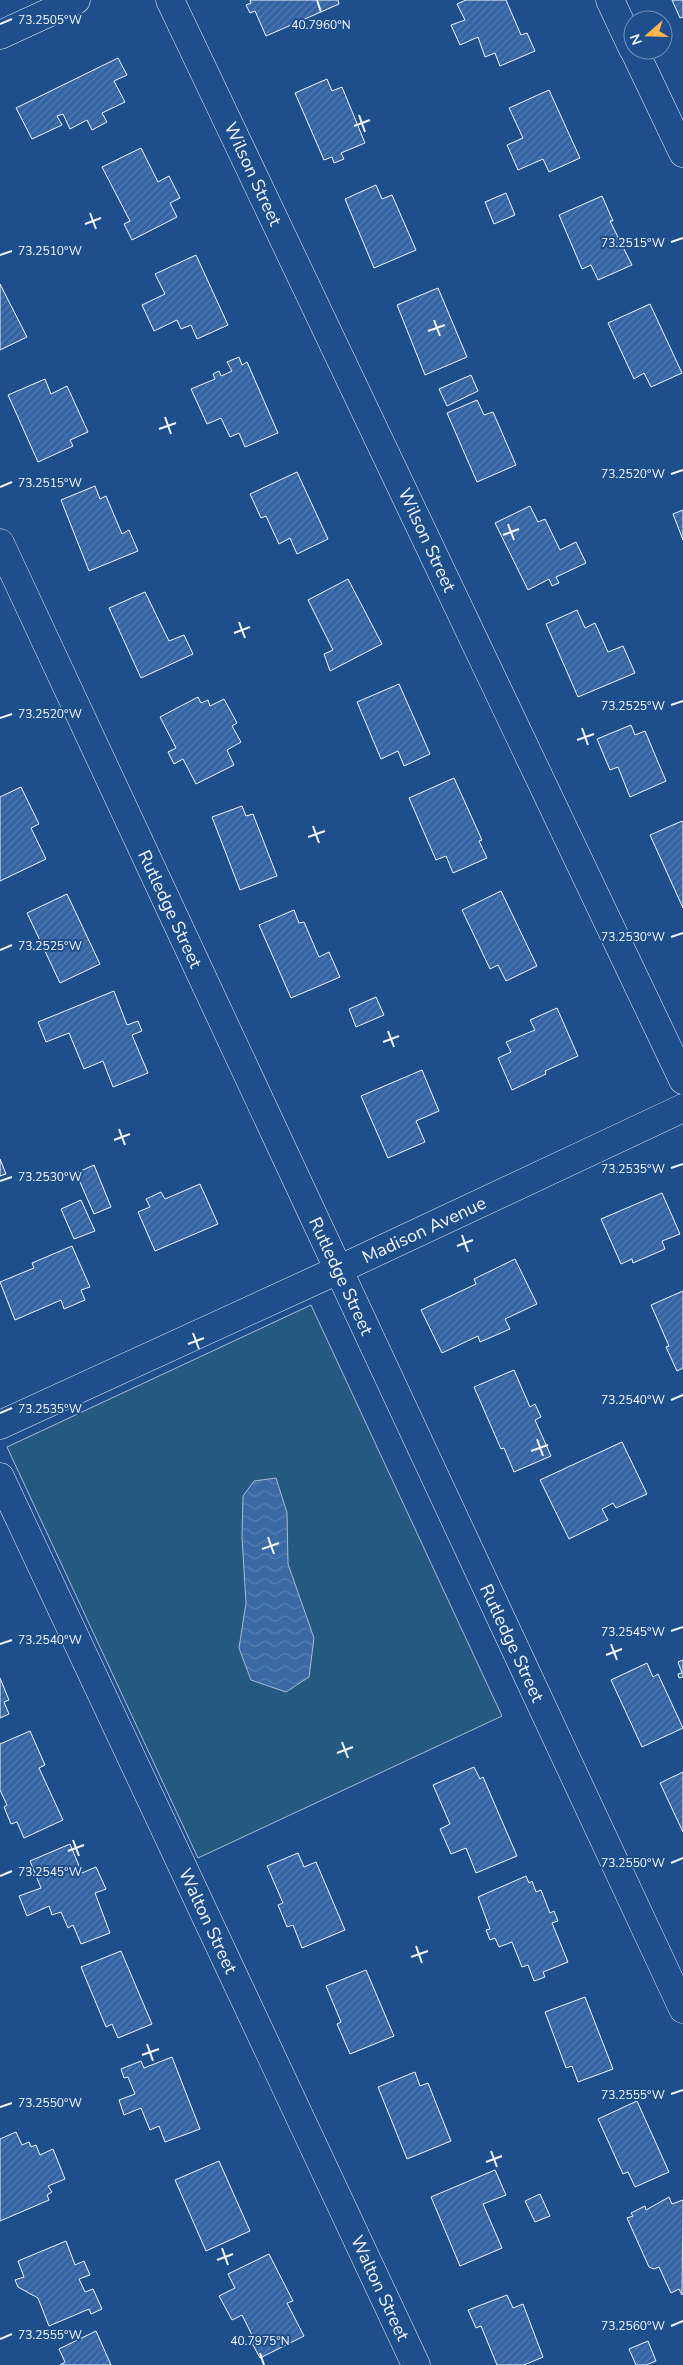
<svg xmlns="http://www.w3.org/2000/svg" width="683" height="2365" viewBox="0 0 683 2365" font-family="'Nunito Sans',sans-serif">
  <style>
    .grass { fill: #245a82; stroke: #a8bbd7 }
    .water { fill: url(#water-waves); stroke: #a8bbd7 }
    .building { fill: url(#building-hatch); stroke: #f2f6ff }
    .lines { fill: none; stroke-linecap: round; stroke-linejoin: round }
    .street-casing { stroke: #f2f6ff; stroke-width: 29 }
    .street { stroke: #1f4e8c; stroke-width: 28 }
    .ticks { fill: none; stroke: #f2f6ff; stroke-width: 2 }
    .labels { text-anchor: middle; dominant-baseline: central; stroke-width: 4; stroke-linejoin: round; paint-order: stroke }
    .street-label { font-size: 18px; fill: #f2f6ff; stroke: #1f4e8c }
    .ticks-label { font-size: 12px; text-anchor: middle; fill: #f2f6ff; stroke: #1f4e8c; stroke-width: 4; stroke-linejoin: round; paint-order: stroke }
  </style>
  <defs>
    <pattern id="water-waves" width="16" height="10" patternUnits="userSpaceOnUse" patternTransform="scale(1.25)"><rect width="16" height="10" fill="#3b69a3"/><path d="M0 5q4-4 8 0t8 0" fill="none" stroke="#587fb1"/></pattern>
    <pattern id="building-hatch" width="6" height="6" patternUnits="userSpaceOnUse" patternTransform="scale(1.25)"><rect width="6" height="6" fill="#3563a3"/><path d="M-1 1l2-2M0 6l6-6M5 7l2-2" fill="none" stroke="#537ab1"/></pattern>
  </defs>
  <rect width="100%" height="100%" fill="#1f4e8c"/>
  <path class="grass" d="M311,1305L502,1716L198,1858L7,1447Z"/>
  <path class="water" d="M276,1478L287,1513L288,1564L314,1638L309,1677L286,1692L251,1680L239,1648L246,1603L242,1537L243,1496L254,1481Z"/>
  <path class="building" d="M250,0H338L339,4L266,36L255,11L250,13L246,5L251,3Z
    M466,0H506L521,35L527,33L535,51L500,66L495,53L485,57L478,37L460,45L451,25L465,20L457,4Z
    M672,0H683V17L680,18Z
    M118,58L127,75L114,81L125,102L102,113L107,122L92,130L87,120L70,129L63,114L57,116L62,125L32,139L16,108Z
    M327,79L332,91L342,87L365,143L341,153L344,159L334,163L332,157L324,160L295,93Z
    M549,90L580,158L549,172L543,159L518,170L507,145L523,138L509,108Z
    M141,148L158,182L169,176L180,198L170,203L177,217L132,240L124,224L130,221L102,167Z
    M376,185L382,199L392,195L416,250L374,268L345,199Z
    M506,193L515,215L494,224L485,202Z
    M602,196L613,221H610L632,265L598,280L591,265L582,269L559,215Z
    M196,255L228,325L197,339L191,325L181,329L177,320L154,331L142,305L165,294L155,274Z
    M0,284L27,337L0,350Z
    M438,288L467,357L425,375L397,305Z
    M650,304L682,373L651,387L644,373L634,379L608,323Z
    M239,357L242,365L247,362L278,433L245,447L239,433L230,437L221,418L207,424L191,389L215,379L213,374L219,371L221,376L232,371L227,362Z
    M471,375L478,391L447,406L439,389Z
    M45,379L51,394L67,386L88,432L70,440L73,446L38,462L8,395Z
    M477,400L484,415L493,412L516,465L477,482L447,413Z
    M297,472L328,539L297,554L290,538L279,544L266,516L261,518L250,494Z
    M95,486L100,499L106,496L122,534L129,530L138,551L89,571L61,500Z
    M530,506L538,522L545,519L560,550L576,542L586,563L556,577L559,583L552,586L549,579L528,590L495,523Z
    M683,510V540L673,514Z
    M348,579L382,644L330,671L324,654L333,650L308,600Z
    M145,592L169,641L184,635L193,654L141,678L109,608Z
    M577,610L585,628L595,623L608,652L623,646L635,673L578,697L546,624Z
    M399,684L430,754L404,766L398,751L381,759L357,702Z
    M198,697L201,703L208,700L210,706L224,699L237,723L232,726L241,742L227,750L234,765L196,784L183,759L174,764L168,752L176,748L160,717Z
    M631,725L635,735L645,731L666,781L630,797L618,767L610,770L597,739Z
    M454,778L482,840L479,841L487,858L453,873L446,856L436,860L409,798Z
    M21,787L39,824L31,828L46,859L0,881V797Z
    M242,806L246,816L253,814L277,876L240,890L212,817Z
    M682,821L683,822V908L650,835Z
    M501,891L537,966L506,981L498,965L490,969L462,910Z
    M67,894L100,964L60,983L27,913Z
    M294,910L299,923L304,922L319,957L329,952L340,977L291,998L259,925Z
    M114,991L127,1025L138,1021L142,1031L132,1035L148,1073L113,1087L103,1061L84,1069L69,1033L46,1042L38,1022Z
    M376,997L384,1015L356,1027L349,1009Z
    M557,1008L578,1056L545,1071L546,1074L512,1090L498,1058L511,1052L506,1042L535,1030L530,1020Z
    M422,1070L439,1111L416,1121L425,1142L388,1158L361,1096Z
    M0,1159L6,1174L0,1176Z
    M94,1165L111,1207L94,1214L76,1173Z
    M200,1184L218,1224L155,1251L138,1212L150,1207L146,1199L161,1192L165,1199Z
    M662,1193L680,1234L662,1241L665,1249L633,1263L632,1259L621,1264L601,1219Z
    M81,1200L95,1231L74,1239L61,1209Z
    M72,1246L90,1287L81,1290L85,1300L64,1309L61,1300L15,1320L0,1282L34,1268L32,1263Z
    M515,1259L537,1304L505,1319L510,1329L480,1342L478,1336L442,1353L421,1310L476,1284L474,1279Z
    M683,1291V1368L677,1371L666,1347L669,1346L651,1305Z
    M514,1370L530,1407L535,1404L541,1417L535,1420L551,1456L514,1472L504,1448L501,1449L474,1387Z
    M622,1442L647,1494L616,1508L613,1503L602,1509L608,1520L569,1539L540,1480Z
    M683,1660V1677L679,1678L678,1674L682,1673L678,1662Z
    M647,1663L653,1677L658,1674L683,1728L642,1747L611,1680Z
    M0,1678L9,1700L4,1702L9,1714L0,1718Z
    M30,1731L45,1765L39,1768L63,1820L24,1838L17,1822L11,1824L4,1807L7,1805L0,1790V1744Z
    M474,1767L480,1779L483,1777L517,1856L476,1873L466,1848L451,1854L440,1829L450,1824L433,1785Z
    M683,1772V1832L660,1783Z
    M70,1844L82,1873L96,1867L106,1889L95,1893L110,1933L81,1944L73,1925L68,1928L61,1912L52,1915L49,1906L27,1916L19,1896L41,1888L30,1861Z
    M298,1853L304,1867L316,1862L345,1930L302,1948L293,1925L287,1927L278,1905L283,1903L267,1866Z
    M526,1876L529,1883L532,1881L536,1892L541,1890L550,1913L554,1911L558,1921L552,1923L568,1962L543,1972L545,1977L534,1981L528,1965L522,1967L512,1942L499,1947L495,1938L490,1940L486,1930L490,1929L478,1897Z
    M121,1951L152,2024L118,2038L112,2024L106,2027L81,1967Z
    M366,1970L394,2036L350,2054L337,2024L341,2022L326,1986Z
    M585,1997L613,2069L578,2082L572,2066L566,2068L545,2012Z
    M172,2057L200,2129L165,2142L159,2126L150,2130L141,2108L124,2115L119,2100L135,2094L128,2077L124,2078L121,2069L141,2061L144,2068Z
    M415,2072L420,2086L428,2083L451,2141L407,2159L378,2087Z
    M637,2101L669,2172L635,2187L628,2172L623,2174L598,2119Z
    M16,2132L22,2145L29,2142L31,2147L36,2145L40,2155L53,2149L65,2179L48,2186L52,2192L47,2195L49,2200L0,2221V2139Z
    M219,2161L250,2231L206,2251L175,2180Z
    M495,2170L506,2195L483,2204L502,2248L460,2266L431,2197Z
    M540,2194L550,2216L535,2222L525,2201Z
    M669,2197L672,2204L683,2200L682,2295L679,2289L671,2293L659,2267L654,2269L649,2267L627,2218L633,2216L631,2213L645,2206L646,2210Z
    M66,2241L75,2265L84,2261L90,2275L79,2279L85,2292L93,2289L102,2309L91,2314L89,2309L49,2326L38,2298L18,2287L15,2280L24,2277L18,2261Z
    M269,2254L293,2301L287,2303L304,2336L260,2358L252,2343L255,2341L242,2315L232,2320L219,2296L235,2288L228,2274Z
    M507,2295L513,2308L523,2304L543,2357L524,2365H497L481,2326L476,2328L468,2310Z
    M96,2331L111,2365H60L65,2362L59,2349Z
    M648,2341L656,2361L646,2365H636L629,2349Z"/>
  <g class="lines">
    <defs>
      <path id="street" d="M170,0L683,1080
        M610,0L633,49
        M0,35L76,0
        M634,50L683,153
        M0,543L683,2009
        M0,1425L338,1270L683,1108
        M0,1477L416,2365"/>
    </defs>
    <use href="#street" class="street-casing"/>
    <use href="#street" class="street"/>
  </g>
  <path class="ticks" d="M317,0L321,12M0,24L12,19M359,115L365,132M354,126L370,120M90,213L96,229M85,224L101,218M671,242L683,238M0,255L12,251M434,320L440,336M428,331L445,325M165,417L171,434M159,429L176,423M671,474L683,470M0,487L12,482M508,524L514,540M503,535L519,529M239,622L245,638M234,633L250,627M671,705L683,701M0,718L12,714M582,728L588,745M577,740L594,734M313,826L319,843M308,837L325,831M671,937L683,933M0,950L12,945M388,1031L394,1047M383,1042L399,1036M119,1129L125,1145M114,1140L130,1134M671,1168L683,1164M0,1181L12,1177M462,1235L468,1252M457,1246L473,1240M193,1333L199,1349M188,1344L204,1338M671,1400L683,1395M0,1413L12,1408M537,1439L543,1456M531,1451L548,1445M268,1537L274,1554M262,1549L279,1543M671,1631L683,1627M0,1644L12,1640M611,1644L617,1660M606,1655L622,1649M342,1742L348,1758M337,1753L353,1747M73,1840L79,1856M68,1851L84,1845M671,1863L683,1858M0,1876L12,1871M416,1946L422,1963M411,1957L428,1951M147,2044L153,2061M142,2055L159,2049M671,2094L683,2090M0,2107L12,2103M491,2151L497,2167M486,2162L502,2156M222,2248L228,2265M217,2260L233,2254M671,2326L683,2321M0,2339L12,2334M260,2353L264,2365"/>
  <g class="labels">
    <g class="street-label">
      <text transform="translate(253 174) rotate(65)">Wilson Street</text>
      <text transform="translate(427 540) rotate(65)">Wilson Street</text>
      <text transform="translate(170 909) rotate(65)">Rutledge Street</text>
      <text transform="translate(424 1230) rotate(-25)">Madison Avenue</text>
      <text transform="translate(341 1276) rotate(65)">Rutledge Street</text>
      <text transform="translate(512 1643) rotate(65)">Rutledge Street</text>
      <text transform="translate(208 1921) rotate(65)">Walton Street</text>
      <text transform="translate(380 2288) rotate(65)">Walton Street</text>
    </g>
  </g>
  <g class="ticks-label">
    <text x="50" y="24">73.2505°W</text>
    <text x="321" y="29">40.7960°N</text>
    <text x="633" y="247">73.2515°W</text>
    <text x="50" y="255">73.2510°W</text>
    <text x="633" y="478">73.2520°W</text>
    <text x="50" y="487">73.2515°W</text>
    <text x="633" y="710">73.2525°W</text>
    <text x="50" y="718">73.2520°W</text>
    <text x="633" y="941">73.2530°W</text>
    <text x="50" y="950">73.2525°W</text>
    <text x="633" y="1173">73.2535°W</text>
    <text x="50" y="1181">73.2530°W</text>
    <text x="633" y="1404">73.2540°W</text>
    <text x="50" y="1413">73.2535°W</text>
    <text x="633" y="1636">73.2545°W</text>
    <text x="50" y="1644">73.2540°W</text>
    <text x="633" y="1867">73.2550°W</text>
    <text x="50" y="1876">73.2545°W</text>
    <text x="633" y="2099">73.2555°W</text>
    <text x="50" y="2107">73.2550°W</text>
    <text x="633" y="2330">73.2560°W</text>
    <text x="50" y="2339">73.2555°W</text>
    <text x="260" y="2345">40.7975°N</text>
  </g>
  <g transform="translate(648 35) rotate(250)"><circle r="24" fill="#1f4e8c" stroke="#7391ba"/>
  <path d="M0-4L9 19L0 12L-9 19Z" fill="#ffb74d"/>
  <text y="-8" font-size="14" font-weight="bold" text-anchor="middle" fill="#f2f6ff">N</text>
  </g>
</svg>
